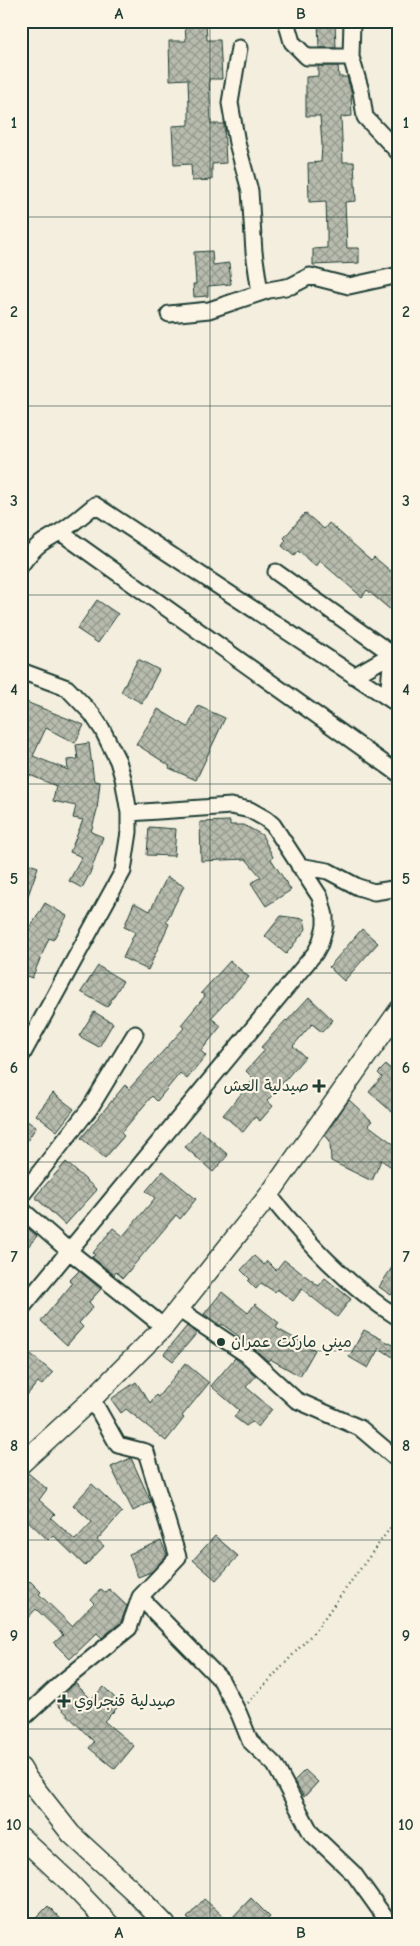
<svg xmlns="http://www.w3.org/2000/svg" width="420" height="1946" viewBox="0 0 420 1946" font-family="'Comic Neue','Playpen Sans Arabic',sans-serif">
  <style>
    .building { fill: url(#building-cross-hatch); stroke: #1f3d34 }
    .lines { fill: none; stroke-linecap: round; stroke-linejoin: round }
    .minor-casing { stroke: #1f3d34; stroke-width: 19 }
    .major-casing { stroke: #1f3d34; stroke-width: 22 }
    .path { stroke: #1f3d34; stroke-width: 2.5; stroke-dasharray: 1 4; stroke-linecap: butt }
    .minor { stroke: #fcf5e5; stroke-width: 15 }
    .major { stroke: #fcf5e5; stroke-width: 19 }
    .grid { fill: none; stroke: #1f3d34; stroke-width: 1; stroke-opacity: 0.55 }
    .poi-dot { fill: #1f3d34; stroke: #fcf5e5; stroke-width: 2 }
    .labels { text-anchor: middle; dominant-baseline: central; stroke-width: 4.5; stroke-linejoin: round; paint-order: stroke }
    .poi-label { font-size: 16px; fill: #1f3d34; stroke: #fcf5e5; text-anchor: start }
    .neatline { fill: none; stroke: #1f3d34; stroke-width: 2 }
    .grid-label { font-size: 16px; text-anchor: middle; font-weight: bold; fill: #1f3d34 }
  </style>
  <defs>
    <pattern id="building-cross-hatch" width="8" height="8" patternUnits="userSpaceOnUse" patternTransform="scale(1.25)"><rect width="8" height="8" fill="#b8bcae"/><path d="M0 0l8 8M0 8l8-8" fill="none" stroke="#959a8e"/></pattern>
  </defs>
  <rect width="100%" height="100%" fill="#f3eede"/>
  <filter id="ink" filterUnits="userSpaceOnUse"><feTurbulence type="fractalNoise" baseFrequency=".02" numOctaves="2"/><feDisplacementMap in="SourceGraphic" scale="10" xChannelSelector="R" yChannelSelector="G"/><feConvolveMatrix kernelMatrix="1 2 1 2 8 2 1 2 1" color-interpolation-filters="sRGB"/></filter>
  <g filter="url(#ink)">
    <path class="building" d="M318,21H335L336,48H319Z
      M206,22L207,40H220L222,79H209L211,124H224L226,163L212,164V180L192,181L191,164L174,165L172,126L189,125V108L188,79L170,80L169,41H186L185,23Z
      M318,66H338L339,77H347L351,91L352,116L341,117L343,162H354L356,201L345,202L347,248H359V263L313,265V249L327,248V232L326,201L309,202L308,163L321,162L322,145L320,116H306V77L318,76Z
      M212,251L213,265L229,263L231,284L208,286V296L194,297L193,284H196L194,252Z
      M305,513L324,529L329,523L371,560L374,557L399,578V605L393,612L367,590L362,597L320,561L316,567L298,551L294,556L282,546L286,540L284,538Z
      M97,600L118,614L98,643L77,629Z
      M138,659L159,670L142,703L121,692Z
      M21,700L84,725L75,743L46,728L33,756L68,770L67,760L78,759L76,745L89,743L94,781L100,782L97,810L91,832L103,837L90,873L82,888L69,881L82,857L70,852L83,820L73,818L76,806L53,801L56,786L25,773L21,781Z
      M198,706L225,718L196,780L169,768L170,766L136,744L158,709L188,727Z
      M230,821V825H244L262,835L273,857L271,859L291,890L266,906L251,883L261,877L246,859L201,861L200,822Z
      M149,827L176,829L174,856L147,855Z
      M21,861L38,867L23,910H21Z
      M167,877L184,886L166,922L169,924L148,970L123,958L135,932L124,927L134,903L150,911Z
      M45,903L67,916L53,940L49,938L32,978L21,974V943Z
      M281,916L304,919L306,929L286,954L265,936Z
      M362,929L378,943L344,981L329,967Z
      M230,961L249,977L211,1018L221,1026L201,1051L206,1056L187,1079L180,1073L157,1101L152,1096L121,1133L124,1136L105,1158L81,1138L125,1085L129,1089L184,1028L181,1025L205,996L201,993Z
      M98,966L123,981L107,1007L81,992Z
      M309,997L333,1020L322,1032L312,1024L293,1046L305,1057L267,1101L273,1106L260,1121L255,1117L243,1132L223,1115L254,1079L246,1071L265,1050L261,1047L286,1020L287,1021Z
      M94,1012L113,1023L99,1047L79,1036Z
      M386,1065L399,1076V1118L369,1092L382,1077L378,1073Z
      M53,1093L74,1109L57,1131L36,1115Z
      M349,1100L372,1121L368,1125L399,1148V1172L381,1160L372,1181L331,1161L330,1141L325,1135Z
      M21,1117L36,1127L21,1151Z
      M200,1130L228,1155L213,1172L185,1147Z
      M66,1162L97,1190L65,1225L35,1197Z
      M163,1171L196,1199L180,1219L176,1215L123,1278L116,1272L114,1275L92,1257L95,1255L93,1253L113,1228L123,1236L155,1198L146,1191Z
      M21,1222L37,1236L21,1255Z
      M254,1256L264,1265L267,1261L276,1270L284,1260L319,1286L325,1278L351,1299L337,1317L302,1289L293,1301L277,1289L275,1292L261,1283L256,1289L248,1281L250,1279L241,1270Z
      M399,1257V1284L391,1295L379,1287Z
      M79,1271L101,1289L89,1302L93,1307L79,1323L83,1327L67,1345L41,1321L72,1284L69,1281Z
      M222,1292L248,1313L255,1304L279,1323L276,1328L315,1350L300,1376L270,1359L268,1361L248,1343L222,1324L221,1326L204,1314Z
      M187,1326L197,1333L173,1361L164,1354Z
      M364,1330L399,1348V1361L379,1348L368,1368L349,1357Z
      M31,1354L53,1373L42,1385L38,1382L21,1402V1365Z
      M235,1358L256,1376L246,1387L272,1409L258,1427L252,1422L246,1426L234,1417L239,1410L211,1386Z
      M185,1363L209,1383L182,1416L184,1418L166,1441L126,1409L121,1413L111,1399L136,1382L150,1403L156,1395L158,1397Z
      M131,1458L151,1502L133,1511L111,1467Z
      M28,1473L47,1489L39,1500L55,1514L51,1518L75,1540L92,1522L73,1505L92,1484L122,1512L97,1540L104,1546L85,1566L53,1535L48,1540L21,1514V1481Z
      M215,1536L238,1556L216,1580L193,1560Z
      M161,1541L167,1555L151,1572L138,1577L129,1554Z
      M30,1581L41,1592L39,1594L72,1626L94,1603L91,1600L101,1589L106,1593L109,1589L127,1606L121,1622L102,1638L97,1633L70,1659L54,1643L63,1635L36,1609L21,1625V1591Z
      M75,1683L91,1699L104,1687L121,1704L104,1721L134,1746L115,1769L89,1748L94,1742L56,1703Z
      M305,1770L318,1782L304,1797L294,1781Z
      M251,1898L270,1917L263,1925H194L187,1918L204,1899L229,1921Z
      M48,1906L67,1925H29Z"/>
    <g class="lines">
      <defs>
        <path id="minor" d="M286,21L292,42L307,57H351L361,91L365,117L399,153
          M239,48L230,103L237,143L250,191L254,252L260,293
          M351,57L352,21
          M169,314L209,310L269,290L291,286L310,276L349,286L399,275
          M60,532L399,774
          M21,565C35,546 40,543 60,532C72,525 84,514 95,505L399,705
          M276,572L399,659
          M21,671L67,688L92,714L102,729L118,761L123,778L129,813V832L123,871L21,1057
          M354,676L392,654L388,698
          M299,866L328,871L358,887L374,892L399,888
          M269,1195C307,1242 347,1286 399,1318
          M21,1196L90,1108L135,1034
          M21,1209L69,1251L164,1327
          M21,1309L315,953L320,944L325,926V916L320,897L273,825L266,819L250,810L231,806L129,813
          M178,1309L246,1354L296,1400L360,1428L399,1461
          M92,1399L118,1445L146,1452L178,1557L140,1597L221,1680L239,1714L250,1741L275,1765L311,1833L354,1874L387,1920L394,1925
          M21,1720L61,1683L129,1628L140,1597"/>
        <path id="major" d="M21,1464L92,1399L164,1327L269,1195L399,1010
          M21,1768L27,1778L71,1834L132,1890L166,1925
          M21,1837L69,1882L110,1925"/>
      </defs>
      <use href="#minor" class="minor-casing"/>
      <use href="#major" class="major-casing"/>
      <path class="path" d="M248,1703L314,1632L399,1516"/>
      <use href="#minor" class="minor"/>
      <use href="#major" class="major"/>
    </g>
  </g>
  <path class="grid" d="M210,21V1925M21,217H399M21,406H399M21,595H399M21,784H399M21,973H399M21,1162H399M21,1351H399M21,1540H399M21,1729H399"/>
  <g class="poi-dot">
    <path d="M316.5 1078.5h5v5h5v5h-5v5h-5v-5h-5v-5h5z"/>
    <circle cx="221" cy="1342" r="5"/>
    <path d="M61.5 1693.5h5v5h5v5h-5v5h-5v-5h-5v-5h5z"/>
  </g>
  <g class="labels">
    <g class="poi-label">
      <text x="309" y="1086" text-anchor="end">صيدلية العش</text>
      <text x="231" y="1342">ميني ماركت عمران</text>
      <text x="74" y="1701">صيدلية قنجراوي</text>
    </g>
  </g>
  <rect width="420" height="1946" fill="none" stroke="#fcf5e5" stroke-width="55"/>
  <rect x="28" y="28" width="364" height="1890" class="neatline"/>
  <g class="grid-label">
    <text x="119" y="19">A</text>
    <text x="301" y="19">B</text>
    <text x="14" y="128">1</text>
    <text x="406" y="128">1</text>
    <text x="14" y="317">2</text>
    <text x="406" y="317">2</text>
    <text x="14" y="506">3</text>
    <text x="406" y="506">3</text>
    <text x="14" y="695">4</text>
    <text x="406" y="695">4</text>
    <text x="14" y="884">5</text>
    <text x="406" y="884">5</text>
    <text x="14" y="1073">6</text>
    <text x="406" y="1073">6</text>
    <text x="14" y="1262">7</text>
    <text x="406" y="1262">7</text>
    <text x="14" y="1451">8</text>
    <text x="406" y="1451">8</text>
    <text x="14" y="1641">9</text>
    <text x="406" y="1641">9</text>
    <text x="14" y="1830">10</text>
    <text x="406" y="1830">10</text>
    <text x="119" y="1938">A</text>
    <text x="301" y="1938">B</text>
  </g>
</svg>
